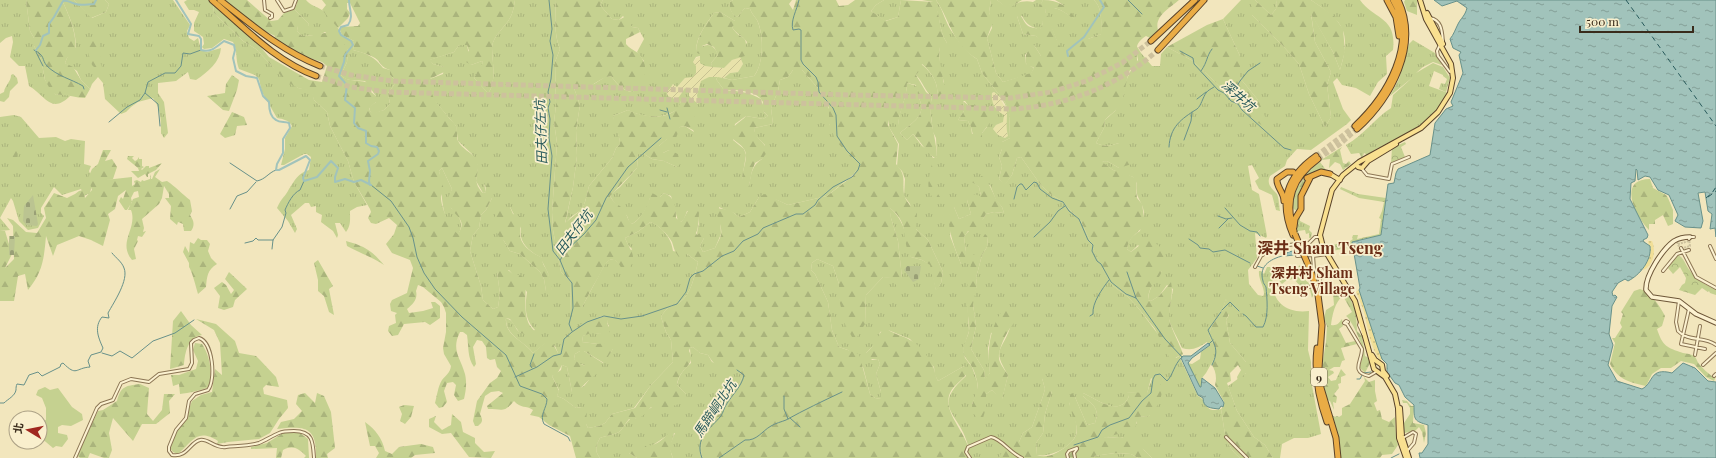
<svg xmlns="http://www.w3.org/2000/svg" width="1716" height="458" viewBox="0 0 1716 458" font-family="'Playfair Display','Noto Sans TC',serif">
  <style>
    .farmland { fill: url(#farmland-furrows) }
    .grass { fill: url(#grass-tufts); fill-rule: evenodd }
    .forest { fill: url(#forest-firs); fill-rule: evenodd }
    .sand { fill: url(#sand-dots) }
    .cemetery { fill: url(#cemetery-stones) }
    .park { fill: url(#park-crowns) }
    .pitch { fill: #c5d190 }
    .water { fill: url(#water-ripples); stroke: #68918a }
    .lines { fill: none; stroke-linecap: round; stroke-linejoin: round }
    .stream { stroke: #68918a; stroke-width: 1 }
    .canal { stroke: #a1c3bb; stroke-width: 2 }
    .ferry { stroke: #285a5b; stroke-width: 1; stroke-dasharray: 5 4; stroke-linecap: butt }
    .street-tunnel { stroke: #cdc19d; stroke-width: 2; stroke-dasharray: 2 1; stroke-linecap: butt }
    .highway-tunnel { stroke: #cdc19d; stroke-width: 5; stroke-dasharray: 5 2.5; stroke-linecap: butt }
    .street-casing { stroke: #8b7554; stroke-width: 4 }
    .secondary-casing { stroke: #6d5638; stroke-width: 5.5 }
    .primary-casing { stroke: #58422a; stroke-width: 6 }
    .highway-casing { stroke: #58422a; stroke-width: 7 }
    .street { stroke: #fcf2d1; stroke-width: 2 }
    .secondary { stroke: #fcf2d1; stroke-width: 3.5 }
    .primary { stroke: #f9e090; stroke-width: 4 }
    .highway { stroke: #eaac45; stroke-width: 5 }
    .highway-bridge-casing { stroke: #58422a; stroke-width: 7; stroke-linecap: butt }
    .highway-bridge { stroke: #eaac45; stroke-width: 5 }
    .labels { text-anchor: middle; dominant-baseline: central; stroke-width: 3.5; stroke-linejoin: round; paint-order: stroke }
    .shield { fill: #f9efcd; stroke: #736650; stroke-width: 1 }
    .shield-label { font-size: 11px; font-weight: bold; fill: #392b1b }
    .water-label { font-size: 13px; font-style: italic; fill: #285a5b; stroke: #f9efcd }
    .quarter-label { font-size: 14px; font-weight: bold; fill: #6a2d16; stroke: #f9efcd }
    .district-label { font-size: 16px; font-weight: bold; fill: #6a2d16; stroke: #f9efcd }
  </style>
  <defs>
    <pattern id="farmland-furrows" width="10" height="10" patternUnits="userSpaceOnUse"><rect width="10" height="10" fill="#e8e2aa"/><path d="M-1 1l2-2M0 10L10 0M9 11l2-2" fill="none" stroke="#c8c292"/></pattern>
    <pattern id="grass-tufts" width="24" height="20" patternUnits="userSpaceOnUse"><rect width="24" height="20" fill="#c5d190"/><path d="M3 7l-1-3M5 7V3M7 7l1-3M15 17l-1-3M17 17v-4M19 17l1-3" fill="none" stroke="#aab47c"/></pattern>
    <pattern id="forest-firs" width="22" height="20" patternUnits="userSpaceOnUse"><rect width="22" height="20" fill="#c5d190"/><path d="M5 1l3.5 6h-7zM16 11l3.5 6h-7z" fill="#aab47c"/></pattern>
    <pattern id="sand-dots" width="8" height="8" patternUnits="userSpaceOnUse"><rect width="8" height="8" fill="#f1df97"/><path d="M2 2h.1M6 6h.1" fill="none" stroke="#cfc082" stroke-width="1.8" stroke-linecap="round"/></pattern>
    <pattern id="cemetery-stones" width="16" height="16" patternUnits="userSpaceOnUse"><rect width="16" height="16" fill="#bbc491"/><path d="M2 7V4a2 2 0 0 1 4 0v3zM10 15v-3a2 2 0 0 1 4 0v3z" fill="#999f76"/></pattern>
    <pattern id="park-crowns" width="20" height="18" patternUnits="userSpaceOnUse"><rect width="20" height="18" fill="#c5d190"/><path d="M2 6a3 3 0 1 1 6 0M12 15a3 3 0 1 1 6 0" fill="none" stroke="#aab47c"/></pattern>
    <pattern id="water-ripples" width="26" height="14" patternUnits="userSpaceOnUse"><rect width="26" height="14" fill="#a1c3bb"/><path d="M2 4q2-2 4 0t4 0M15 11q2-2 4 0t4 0" fill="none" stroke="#849f97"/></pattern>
  </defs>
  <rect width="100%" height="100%" fill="#f2e6bd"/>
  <path class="farmland" d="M701,56L705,66L724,68L732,60L740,57L743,64L738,72L730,73L724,78L709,77L697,95L698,105L683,90L679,98L675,99L668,96L666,90H669L673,84L677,87L685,78L694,64L693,62L696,58Z
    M994,92L998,95L1008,112L1007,132L1009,136L1005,138L998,135L993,129L996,125L1003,122L991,100L992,93Z"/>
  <path class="grass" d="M0,0H26L30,31L34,38V46L41,59L45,80L56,95L66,94L70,96C51,115 45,95 29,86L25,66H19L10,57L13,42L12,36L6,38L0,43Z
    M62,0H74L92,18L106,12L109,4L105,0H173L190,25L187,31L189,38L194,41L198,38L201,50L207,52L221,48C220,62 208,72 196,80L190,79L188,72L176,81L158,83V93L164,102L168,133L164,138L161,133C161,120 161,109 153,98L138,102L131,107L126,112L121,114L105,99L103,83L98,77L92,84L90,89L81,80L77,71L65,63L67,58L76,47C76,31 69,15 62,0Z
    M187,0H209L213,3L214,13L243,41L256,49L271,65L298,88L312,90L314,100L327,112L330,126L348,161L354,182L367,205L357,207L350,211C350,219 351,226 346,232L340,223H335L338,235L337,238L333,231L321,222L322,215L316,212V206L311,207L309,203H305L291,215L297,229L295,233L288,221L277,208C281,198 285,197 289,189C295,180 298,173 309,170L311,157L307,154H304L284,165H281L285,149V138L292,126C289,120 283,119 277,118L262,92L259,79L255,75L239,69C235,59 238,51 233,42L224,39L212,48L204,49L202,47L204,44L203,37L194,31V23L199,12L194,10H189L184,2Z
    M297,0H306C311,6 316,6 322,10C329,15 339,28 342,35L354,41L353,50C366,53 375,57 383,68L390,70V75L395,80L394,85L388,93L390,104L384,110L373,114L370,111L369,107L376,102V96L365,81C357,80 346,82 341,75L347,62L348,50L325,32L319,35L302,36L297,31L298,25L308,26L309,24L294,9L297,4Z
    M515,0H556C555,17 554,34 560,49L555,62L556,105L554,122L557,143L552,212L553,230L561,272L571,282L570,314L582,307L605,264L609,260L614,259L621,265L632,249L628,245L625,238L639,231L650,222C661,225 672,239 673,251L687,254L698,262C695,274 691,295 680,302C669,309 669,304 661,317L666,332L671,340L673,362L651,385L634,408L612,414L605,423L599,426L588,428L586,424L582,407L576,408L564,399L557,396L559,390L552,376L561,370L562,365L567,367L572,392L584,386L589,380L584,365L576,363L574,359L575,354L580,351H584L603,363L613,349L598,344L582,342L583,336L591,332L600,334L609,326L607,322L609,317L602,316L586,322L565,340L561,353H558L555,346L547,342L533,353C524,341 505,336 506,318C521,323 510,339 535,330C524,319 525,306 527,292L509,270L497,272L500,294L498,307L493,309L483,300L481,286L470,251L473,235L479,228L481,215L486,210L492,198L484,184L486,192L483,193L476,181L478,166L472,154L458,141L456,126L433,99L429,89L430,79L443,74L444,67L433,64L429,60L454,52L459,45H467L471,65L482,61L483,63L474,78L488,93C497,83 492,59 492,47C493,36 505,27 510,18C513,13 514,6 515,0ZM504,207H510L521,228C518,243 530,252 542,258V261L548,273L552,292L546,291L544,279L540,272L520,254L510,251L495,226V219Z
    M603,0H733L730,2C729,7 731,14 737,17L745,8L750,9C752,14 755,17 757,20C764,35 764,64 754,76L732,80L724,78L730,73L738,72L743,64L740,57L747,42C743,36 736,34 732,27L735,21L720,12L714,13C706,24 696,37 696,51C705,42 714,43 718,55L711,63L712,67L705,66L700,63V56L696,57L693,62L696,66V73L693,77L685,78L677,87L673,84L669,90H666L668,96L675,99L679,97L685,88L689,91V96L698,104L697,95L701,81L709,77H718L716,79L724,90C738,91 749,92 761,99L764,112L768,116L763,119L746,116L735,124L733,140L744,149L746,155L742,179L749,186C751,174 752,165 762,159L765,145L755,135L754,128L773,124L771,108L778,91L780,80L788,77L793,70H802L823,94L829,109V124L859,165L854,174L827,196L788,205L777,200L759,197L750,212L739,217C730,209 728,212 719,207L721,234L715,248L703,252L700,246L704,238L700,234L697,235C697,231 698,228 699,224C699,219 697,215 699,210L687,211L684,219L681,222L678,221L671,196L664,193L660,197L650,198C648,207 640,220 632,224C628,222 629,220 627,216C622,208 613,204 610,195L620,187L637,168L638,154H644L652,159L664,161L677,167L669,150L663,153H659V146L680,127L685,126L694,132L681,101L679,108C665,120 643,118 628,110L613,116C615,125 620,136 620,144L616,148L612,158L589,186L585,202L581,210L571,217L565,224L573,187L577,156L576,130L580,105L574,88L594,84L605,77L611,76C618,85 622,91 633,92L644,61L637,52L644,39L638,28L632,27L623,16L619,20L612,19L600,5Z
    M884,0H901L898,17L885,21L871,11L876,5Z
    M922,0H936C942,9 943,14 947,23C952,34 967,53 977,59L982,73L1005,102L1009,112L1010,138L1002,142V149L999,157L1002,166L999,179L1005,184L1012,175L1017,158L1021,157L1040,184L1050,194L1060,200L1081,221L1106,276L1113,286L1128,297L1139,309L1176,358L1183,354L1180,358L1198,396C1208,401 1204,414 1221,409C1225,429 1223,444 1240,458H1152L1144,450L1122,437L1103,438L1131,429L1137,423V417L1149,416L1161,391L1160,386L1151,378L1147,394L1126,392L1129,396C1120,418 1097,399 1083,393V396C1094,406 1100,408 1095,423L1087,425L1075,397L1069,403C1072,412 1079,424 1076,434C1073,447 1049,458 1037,455L1036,443L1043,433L1045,414L1052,391L1042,378L1045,389L1043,396L1032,427L1023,433L1019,442L999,458H970C969,453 969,447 967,442C958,412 931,407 966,376L964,366L938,381L935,375L934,367L910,339L888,330L880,332L878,341L866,353L872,360L878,359L880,364L876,374L881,392V399L875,398L870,394L863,367L848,350L839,347L832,330L828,302L815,274L811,270L812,263L817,259L833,266L839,284V299L865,324L866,295L883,277L902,278L898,241L891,218L889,207C905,220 907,239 911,257L922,260L931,265L936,290L941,283L943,272L928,240L916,229L910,204L904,196L905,179L902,171L897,166L899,144L889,127V119L898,125C899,110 907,98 907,83L917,86C917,92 919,97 921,104C924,118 909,125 900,133L907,140L913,134L922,146L928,150L933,158H937L936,138L933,132L930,107L932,97C925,91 923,82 916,75L921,64C930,71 939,82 937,95L944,82C940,71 938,58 940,47L947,43C938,30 941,14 933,2ZM994,92C1015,108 1003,117 1008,136L1005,138L998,135L993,129L996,125L1003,122L1004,115C995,110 991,103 992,93ZM963,101H965L968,105L974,106L987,127L982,133L972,134L971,127L968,121L958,120L964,111ZM973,182L990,185L996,200L1002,207L1004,213L994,212L986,214C981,225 970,227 964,237L966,252L961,264L950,236L954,207L959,219L971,214L967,200L975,196H981L979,187ZM988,236L987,247L982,255L976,278L977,285L973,298V304L976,326L971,349L984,370L985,380L990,373L988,348L991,333L1010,328C1001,353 992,348 1008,375L1002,399L992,390L986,394V408L972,404L977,393V381L972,367L965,358L963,350L969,331L967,296Z
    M991,0H997L1008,8C1016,3 1023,0 1033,2L1036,0H1043L1039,8L1043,23L1040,30C1031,26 1027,26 1022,16H1017L1023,34L1036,36L1045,43L1050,42V50L1045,56H1041L1034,45L1025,55L1026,64L1034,68L1031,74L1003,82L996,73L987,38L992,28L989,12Z
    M1055,0H1094C1103,9 1101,22 1101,34L1088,39H1080L1065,55L1060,49L1045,11L1046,8C1059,6 1065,13 1075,19L1062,4Z
    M1241,0H1252V15L1283,46L1299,64L1309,94L1325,127L1331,117L1327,85L1331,72L1315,42L1311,13L1333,52L1340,70C1352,30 1343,22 1311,0H1360C1374,20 1397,16 1393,50L1386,56L1387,74L1378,82L1370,96L1356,88L1342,85L1337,78L1333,82L1343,109L1351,120L1347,124L1311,150L1297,149L1287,160L1285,166L1270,176C1266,185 1272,188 1277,194C1279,198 1279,206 1280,211L1276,210L1272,195L1259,189L1255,181L1259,178L1252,165L1248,166L1252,190L1259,194L1267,236L1266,238L1255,233L1257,258L1248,270L1249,284L1258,295L1263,296L1264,294C1264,286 1258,279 1259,271H1261L1264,274L1267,267H1271L1272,270H1276L1281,274L1286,272L1293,273L1300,265L1304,279L1310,284L1313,295L1312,298L1309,286H1300L1294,279L1287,280L1282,284L1276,277H1273C1270,302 1287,314 1309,311L1308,350L1311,362V380L1321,434L1308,438H1294L1282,444L1280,458H1273L1265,445L1254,437L1237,411L1228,386L1246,373V362L1230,343L1226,320L1229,315L1226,299L1222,311L1211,327L1209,335L1215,348V357L1206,373L1202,378L1201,387H1200L1188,363L1192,364L1200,359L1201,352L1210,345L1207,342C1198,348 1192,351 1182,348C1179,341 1170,325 1169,319C1168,309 1172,299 1173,289L1167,285L1159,296L1151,301L1148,300C1149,288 1154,281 1162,271L1138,245L1131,252L1127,249C1128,240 1132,236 1140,231C1141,225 1145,218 1144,212C1142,200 1134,197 1137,183L1133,177L1113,170L1101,162L1107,161L1119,168V143C1110,146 1105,147 1096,143L1104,128L1105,120L1115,111L1123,96L1126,81L1131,70L1138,60L1136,49V45L1141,53L1152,66H1160L1161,54L1167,47L1193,61L1231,97L1252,119L1258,100L1240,78V56L1223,19Z
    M1255,0H1277L1276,9L1271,15Z
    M1413,40L1435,53L1442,65L1433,62L1423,67L1416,73L1433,63L1443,67L1450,78L1446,92L1439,89L1441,83L1445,84L1447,79L1443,76V75L1434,71L1429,86L1448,93C1440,109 1426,124 1409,133C1395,141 1377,146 1365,157L1366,154L1364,153L1362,158L1359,153L1351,154L1346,145C1364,135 1374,119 1391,108L1393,95L1413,77L1390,96L1399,79L1409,44Z
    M13,74L17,78L18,83L10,91L9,97L4,102L0,101V94L4,92C5,85 11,82 11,75Z
    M14,115L21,117L39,138L56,137L65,141L71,139L85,141L84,164L91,166L89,171L93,181L90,193L84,196L81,189L62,195L54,187L41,208V213L44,216L38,228L28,230L19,221L13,201L11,198L0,218L10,230L0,231V117Z
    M442,168L452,189L450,195L451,208C459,216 465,223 458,235C439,220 443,191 439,171Z
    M1300,214V221L1310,226L1309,230L1312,233L1311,238H1309V233L1306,234L1305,230L1298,231L1299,241C1295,232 1294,222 1300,214Z
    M693,347L700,353L708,355L712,362L739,372L743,376C740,381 738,387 735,393C724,410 693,437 703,458H673L669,447L675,433L668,435L644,451L629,453L637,458H600C594,450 596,446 600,438C607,435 617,435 621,430C624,426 626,423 630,419H635L652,407L686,394L677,385C679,375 683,370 691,363L690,348Z
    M1115,453L1131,454L1138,458H1095L1094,456Z"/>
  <path class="forest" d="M26,0H62C69,16 78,35 75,53L67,58L65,63L73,67L81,80L90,89L85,98C75,98 66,94 56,95L50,89L45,80L41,59L34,46V38L30,31Z
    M74,0H105L109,4L106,12L91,18Z
    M224,0H247L271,21L278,20L284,13L294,9L309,24L308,26H298L297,31L302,36C314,36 324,32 336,32L348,50L347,62L341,75C347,83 362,79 371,84V92L376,96V102L369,108L370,111L373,113L384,110L390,104L388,93L394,85L395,80L390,75V70C380,67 382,63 375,58C368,54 360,52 353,50L354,41L342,35L340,30L342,27L358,26L360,23L350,3H347V9L350,13L348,18L338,28L322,10L326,5L322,0H515C514,6 513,13 510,18C505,27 493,36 492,47C492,59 497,83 488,93L474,78L479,68L483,63L482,61L471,65L466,62L463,54L469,51L467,45H459L454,52L430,60L433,64L444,67L446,71L430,79C429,98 439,105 450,119C452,121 455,124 456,126C458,131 456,137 458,141C462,149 471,152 476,159C483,172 469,179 483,193L486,192L485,181L487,180L492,192V198L486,210L481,215L479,228L473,235L470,251L481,286L483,300L493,309L498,307L500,294L497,272L503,266L514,275H520L525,279C527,293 523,308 528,322C530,327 537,333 540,337L536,339L519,332L510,319L506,318C504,335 524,341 533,353L546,342H552L558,353H561C562,349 563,344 564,340C572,327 595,314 610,317L607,322L610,332L600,334L591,333L583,336L582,342L598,344L612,342L615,346L604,363L584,351H580L575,354L574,359C579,366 591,365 596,374C594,377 591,378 588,381C583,385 581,389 575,393L572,392L567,367L562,365L557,374L552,376L559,391L557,396L564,399L576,408L582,407L587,410L586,424L588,428L599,426L605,423L612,414L635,408L651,385L673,362L671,340L666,332L661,317C669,304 669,309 680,302C691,295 695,274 698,262L687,254L679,257C674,251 674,248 672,242C668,235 658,224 650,222L639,231L625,238C631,253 638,255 628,271L623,272C620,263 612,253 605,265C602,269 601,273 599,276C591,289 585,302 578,315L575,317L570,314L571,282L561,272L553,230L552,212L557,143L554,122L556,105L555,62L560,49C554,34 555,17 556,0H603L600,5L612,19L619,20L626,16L632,27L638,28L640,32L626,39V44C629,48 634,50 638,53C651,67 645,81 633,92C623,91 618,85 611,76C597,78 590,92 574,88L580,105L576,130L577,156L573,187L565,223L581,210L585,202L589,186L612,158L616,148L620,144C620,134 613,126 613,116L628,110C644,118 675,122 681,101L688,98L695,118L697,132L685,126L680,127L676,138L667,139L659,146V152L663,153L669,150L678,154L680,164L677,167L664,161L652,159L644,154H638L637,168L610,196C613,203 619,204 624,210C627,214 627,220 632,224C643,218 647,204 652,193L660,197L664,193C675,197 676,207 676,218L681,222C687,216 686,208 696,205L699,207C699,213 699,228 696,233L697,235L701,232L704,233V238L700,246L703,252L715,248C717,243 720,239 721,235C723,226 716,217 716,208L730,210L739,217L750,212L759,197L765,194L788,205L827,196L854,175L858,165L836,141L829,124V108L823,94L802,70H793L788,77L780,80L778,91L771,108L773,124L754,128C755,139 764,141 768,151L762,159L755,163L752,171L749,186L745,189C736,178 751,159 744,149C741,144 734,141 730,136C731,125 740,123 746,116L763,119L768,116L761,108L763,102C757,90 736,90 724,90L716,79L718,77L732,80L754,76C764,64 764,34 757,20C755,17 752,14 750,9L745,8L737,17C731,14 729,8 730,2L733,0H792L789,4L793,10L796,0H836L839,6L848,5L855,0H884L876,5L871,11L886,21L898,17L901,0L934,2C941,14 938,30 947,43L946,48L940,47L939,56L945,90L938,97L937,95C939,83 931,72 922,64L920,70L916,75L926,92L932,97C927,117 937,138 937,159C928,156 920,140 913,134L907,140L900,133C909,125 924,118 921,104C919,97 917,92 916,85L907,83C907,98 899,111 898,126L889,120L888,125L898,144L896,164C907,176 902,180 904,194C905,201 913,208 917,213L916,229L928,240L943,272L941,283L936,291L930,265L922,260L911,257C900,239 911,224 890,208L891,218L898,241L902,278L897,286L891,278L883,277L866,295L865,324L857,337H852L845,324L839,299V284L833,266L817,259L812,263L811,270L815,274L828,302L832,330L839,347L859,354L870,394L875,398L881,399V392L876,374L880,364L878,359H866V353C878,343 876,336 885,327C891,334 902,335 910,340C920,345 928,356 933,366C935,371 935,376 938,381L964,366L968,371C964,380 954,384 950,393C941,414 971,435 970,458H703C693,437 724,410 735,393C738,387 740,381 743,376L739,372L732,374C721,370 714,365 708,355L700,353L693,347L690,348L689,351C697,366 679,367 677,385L686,394L687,399C679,406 662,410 651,407C645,415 640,420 629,419C626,423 624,426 621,430C617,435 607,435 600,438C596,446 594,450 600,458H576L570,436L549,425L539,417L530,415L533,410C526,405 521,409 514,401C504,413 503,409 488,409L487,406L503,393L499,391L491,392L485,396L480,414C483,420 483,422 478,426H475L473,421L477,401L490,383L497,378L501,371L497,367L495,359L490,360L487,358L486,347L482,341L477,340L473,347L476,364L474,367C467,357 469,347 467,335L463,332H460C451,350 460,357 465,374C467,383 466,390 464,399L458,401L454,395L456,385L453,382L447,383L444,391L447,402L443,407L439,408L435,403C437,396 438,386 442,380C446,375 450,373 451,366L444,354L443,348L446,332V313L444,307L441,302L423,287L418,285L416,291C418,299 413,304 407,309L409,313L423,311L433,308L431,302H435L440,306V318L430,325L425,322L404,324L398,335L392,336L388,331L389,326L396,323L395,315L397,313L391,311L390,304L392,300L407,293L413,268L410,260L392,253L386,244L394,234L397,225L389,218L376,224L371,223L368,218L371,212L370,209L354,182L348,161L330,126L327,112L314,100L311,91L298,88L287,82L256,49L243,41L214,13L213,3L254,39L269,57L309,80L322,82L327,66L322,62L303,56L273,40L275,36L263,30ZM442,168L452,189L448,198C449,201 449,206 451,208C457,218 467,220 458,234C450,229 440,205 441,196C442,194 443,192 444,190L439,171Z
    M936,0H991L989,12L991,18L994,19L987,38L996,73L1003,82L1031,73L1034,68L1033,67L1027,66C1025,62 1025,55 1028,51L1026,46L1030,44L1034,45L1041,56H1045V52L1050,50V47L1048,45L1049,43H1042L1036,36L1023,34L1017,16L1018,13C1023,17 1023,21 1027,25C1030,28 1036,28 1040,29L1043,23L1036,10L1039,7L1043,0C1059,0 1068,6 1076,20C1065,14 1059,5 1046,9L1045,11C1053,25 1055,42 1065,54L1080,39H1088L1101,34C1101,22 1103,9 1094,0H1179C1170,8 1154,16 1158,30L1150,38L1146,36C1130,46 1140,54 1136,69L1130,70C1125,81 1126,94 1120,104C1117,111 1110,114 1105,120L1104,128L1096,143C1105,147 1110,146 1119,143L1138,162L1119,168L1107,161L1102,162L1113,170L1125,173L1137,179L1136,190L1137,198L1142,204L1145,224C1138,234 1129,236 1127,249L1131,252L1145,241H1153L1160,247L1165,255C1164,260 1164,266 1162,271C1157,284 1149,283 1148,300L1151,301L1159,296L1171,282C1174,295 1169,305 1169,317C1169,325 1180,344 1183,354L1175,358L1169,357L1155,329L1139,309L1128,297L1113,286L1106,277L1081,221L1060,200L1050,194L1040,184L1021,157L1017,158L1012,175L1005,185L999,179L1002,166L999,157L1002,149V142L1010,138L1009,112L1005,102L982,73L977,59C952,44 951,22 936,0Z
    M997,0H1022L1008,9Z
    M1252,0H1255L1271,15L1276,9L1277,0H1311L1333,15L1343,29L1345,51L1340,70L1333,52L1311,14L1315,42L1331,72L1327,85L1331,117L1325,127L1309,94L1299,64L1283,46L1252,15Z
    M1405,0H1417V15L1407,11L1404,2Z
    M720,12L735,21V24L732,27C741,43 749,30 745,56L732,60L724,68L712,67L711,63L718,55L714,47L707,44L702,46L704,52L699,54L696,52C696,37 706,24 714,13Z
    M1223,19L1240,56V78L1258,100L1271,131L1252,119L1231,97L1193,61L1167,47L1207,25Z
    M92,40C103,42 100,52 100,60C100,63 102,67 103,70L100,73L92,65L86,46L88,42Z
    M232,75L239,80L237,90L229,111L223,110L207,96L225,93L226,84Z
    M963,101L968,105H974L976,103L991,113L992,120L982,133V139L979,141L974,139L971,127L968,121L958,120L964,111Z
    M232,112L244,117L247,125L237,126L235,135L225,138L220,134Z
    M14,140C19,149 18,160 14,170L11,145Z
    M1342,147L1340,150L1343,163L1346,164L1349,161L1351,164L1343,170L1340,164L1335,162L1329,168L1330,159L1321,160Z
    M103,150H111L105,161L112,159L117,167L113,179L105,180L132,177V186L135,184L134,181L137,180L141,182L142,180L144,181L150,179V174L151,179H152L155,172L160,169L155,177L162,182L167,181C176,187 182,194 190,200L192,211L190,215C194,221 195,225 191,231H184L183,224L178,222L177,225L170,219L171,206L165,198H169V194L164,186L162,198L159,204L142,219L144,228L143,232L146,231L142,237L138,236L137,240L138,241L134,249L136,259L132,260C117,242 138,228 131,210H128L133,199L139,197L138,191L134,192L131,198L132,202L127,210H125L119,201L121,197L123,199L126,190L118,196L115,209L108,214L110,220L103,246L91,240L79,236L57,245L53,256L46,236C44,258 43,272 28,290L25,274L18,276L14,301H0V231H5L12,254L5,268L14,259L13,226L7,218L13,220L26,232L37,233L46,218L44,208L54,193L67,198L75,194L79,191L83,190L85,198L92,190L88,178L92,169L98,164Z
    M128,156H134L132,158L135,161L137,160L139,157V159H142V166L144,167L141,169L142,170L146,166H149V168L162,163L156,170L148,174V177H147L145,174L138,178L131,171H139L138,168L127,159Z
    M937,162L932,185L942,200L943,204L936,203C924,187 929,181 932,163Z
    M1320,162L1326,170L1310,175L1300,209L1295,210L1292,207C1295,187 1303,174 1320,162Z
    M981,176L986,178L996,199L1002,207L1004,213L994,212L986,214L976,231H968L964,237L966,252L965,262L961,264C954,246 947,229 949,209L954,207L959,219L971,214L967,200L968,193L981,196L979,187L972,182Z
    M1650,179L1653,188L1666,195L1668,198L1673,210V224L1668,226L1663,215L1655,220V224H1649V230C1635,216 1617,179 1650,179Z
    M496,206L510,207L513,214L522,217C523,225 520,225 520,232C519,245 532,253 543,258C541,264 546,267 548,273C550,279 553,289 552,296L549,297L546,291L544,279L540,272L520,254L510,251L504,241L498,235L494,226Z
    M985,234L988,236L987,247L982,255L976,278L977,285L973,304L976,326L971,349L984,370L985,379L990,373C987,351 989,330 1002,311H1009L1013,317L1014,323C1008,329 998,349 999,358C999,363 1005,370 1008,375L1002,400H998L996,394L992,390L986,394V408L983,418L979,420C963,404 980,399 977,381C976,377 974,370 972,367C969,361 964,358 963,351C963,344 968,337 969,331C970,323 967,314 967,306C966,280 970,256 985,234Z
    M198,238L201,240H207L210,244L208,251L211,258L217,264C207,270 207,277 206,287L198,294C196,287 192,271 189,267V263L183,252L185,246L189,253L190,242L194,244Z
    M346,241C365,246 372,251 384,265C372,257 360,253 347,246Z
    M318,260L333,286L329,289L334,315L329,312L324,296L318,291V280L314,263Z
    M229,272L247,289L235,300L233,307L224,310L218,308L220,296L214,288L222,282L226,285L231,294L234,290L225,279Z
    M1345,287L1356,312L1357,331L1362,336L1365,356L1369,358L1370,363L1365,373L1360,368C1360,362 1364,357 1363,351C1363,345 1351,319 1346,316L1352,312L1343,296C1335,301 1332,316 1331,325C1337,326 1339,323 1342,319L1343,326L1339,329L1346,343L1355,341L1357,344L1341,348L1345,360L1342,361L1340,367H1334L1329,370L1333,371L1334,373L1328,377L1331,381L1336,380L1341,369L1346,375L1341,377V383L1338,384L1339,388L1334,394L1337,397L1336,403L1333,402L1334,410L1330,401L1326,399L1322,376L1324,370L1322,366L1326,342L1327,326L1324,318L1326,310L1334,305L1333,293Z
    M1640,289C1652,293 1659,305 1665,316L1662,326L1657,329C1662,344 1665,347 1680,352C1684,354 1688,353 1692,355C1697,357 1696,360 1699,364C1703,369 1708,373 1713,377L1716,376L1714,381L1706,377L1694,364L1681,361L1671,368H1661L1652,374L1646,386C1628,382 1618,379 1610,364L1615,343L1612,338H1615L1622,327L1620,323L1623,314L1621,312L1634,291Z
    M1226,298L1230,312L1226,320L1230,343L1246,362V373L1238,381L1237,377L1241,370L1238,365L1230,373L1231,381L1227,383L1237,411L1254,437L1265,445L1273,458H1240C1223,444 1225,429 1221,409L1223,407L1224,402L1215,385C1217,378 1216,370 1211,364L1215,357V348L1209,335L1211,327L1222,311Z
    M181,311L191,325L202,335C188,337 185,352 184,365L170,369L173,321Z
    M196,319L216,324L235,341L239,353L256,356L260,360L276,377L279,387L266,385L263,388L264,394L287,400L288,408L279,419L270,433L259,439L228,442L217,444L218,441C197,428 193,441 178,454L173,452L170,448L177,430L185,419L192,401L201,395L212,392L215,369L222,375L220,343L214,330Z
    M195,343L202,344C210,356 213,373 209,387C203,390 188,393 180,394L179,384L173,386L171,375H179L196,369L198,361L193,350Z
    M1154,373C1167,390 1162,402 1149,416L1138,417L1135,429L1104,438C1110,438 1115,437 1120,437C1132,437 1144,450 1152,458H1138L1131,454L1115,453L1094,456L1095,458H999L1007,442L1014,439L1019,442L1023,433L1032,427L1043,396L1045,389L1042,378L1044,375L1048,376L1052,381V391L1045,414L1043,433L1036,443L1037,455C1045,458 1054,455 1061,450C1066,447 1074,441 1076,435C1081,421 1062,406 1072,393L1075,397L1087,425L1095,423C1100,408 1094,406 1083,396V393C1097,399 1120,418 1129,396L1123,394L1126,392L1147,393Z
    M1364,377L1369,382L1375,380V391L1377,401L1374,403L1377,411L1380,410L1382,419L1389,422L1395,417L1396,435L1398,445L1392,454L1382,455L1380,458H1341L1339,444L1330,414L1335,417L1337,416L1339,417L1342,415V408L1350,404L1365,381Z
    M140,384L149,388L147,414L153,421L162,410L164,394H175L169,401L170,413L156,424H142L133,441L113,418L109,433L112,450L109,458H104L90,453L88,458H80L77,455L98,411L103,410L117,401C121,386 125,386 140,384Z
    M305,393L315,403L317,393L324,396L331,412L335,448L327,454L328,458H316C317,426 305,426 277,429L281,422L294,419L302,411L296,404L298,395Z
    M1402,400L1407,401L1411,406H1414L1413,423L1424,425L1426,433L1424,443L1422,432L1419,427L1415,431L1404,433V423L1410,414V408L1407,403H1403Z
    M404,405L414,406L411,417L405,424L400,421L402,414L399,407Z
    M452,414L461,422L463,432L475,438V443L484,452L495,451L491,458L469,457L451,433L442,434L429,427V419L436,416L434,422L442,430L451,425Z
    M365,422C376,430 382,438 385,451L392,454L399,447L421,444L433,447L435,453L415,455L411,458H376L379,453L375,446H370Z
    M673,427C677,439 666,443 673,458H637L629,453L631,450L644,451L645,446C658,446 666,437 673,427Z
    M283,433H300L308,439L309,458H304L306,456C298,448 293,445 283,450L281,458H276L277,448L251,449V447L267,443Z"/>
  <path class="sand" d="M1646,241H1652C1656,250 1654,266 1643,270L1650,252L1648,241Z
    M1358,290H1359L1382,359L1380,361C1371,348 1368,331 1365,316C1363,307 1359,300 1356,292Z"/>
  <path class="cemetery" d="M33,195L38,224L37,226L26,225L23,221L24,206Z
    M9,236H15L14,255H9Z
    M907,266H921L919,279L913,282L904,270Z"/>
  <path class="park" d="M1405,142L1406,144L1401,147L1405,157L1391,163L1392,148Z
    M1341,187L1358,194L1386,198L1381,235L1352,242L1353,247L1332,251L1328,246L1350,241L1353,239L1352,238L1353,235H1358L1357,239L1379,234L1381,219L1379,218L1382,211L1384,202L1359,198L1340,189Z
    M1678,255C1683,257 1685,263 1688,268C1695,279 1704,284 1716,290V295L1710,293L1709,291L1708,292L1702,288L1695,295L1679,290L1682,285L1685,283L1686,278L1680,267L1673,274L1668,268Z"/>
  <path class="pitch" d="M45,387L50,390L58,388L72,407L82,414L83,420L71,426L62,425L58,427V433L67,435L68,439L62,447L56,446L53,448L40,437V421L46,420V408L42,398L36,395L38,390Z"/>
  <path class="water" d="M1434,0H1716V237L1715,228L1710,229L1712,214L1708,211L1705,192L1698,193L1703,221L1701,228L1685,227L1675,221L1678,215L1669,195L1658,190L1650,177L1645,176L1638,180L1637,170L1636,169L1635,181L1631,183L1630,199L1648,235L1647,238L1643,240L1644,242L1650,246C1652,260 1640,275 1628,281L1625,279L1618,283L1612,292L1613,296L1615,295L1617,297L1612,306L1609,334L1613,345L1608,365L1617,381L1642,389C1654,383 1649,367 1672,373L1683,363L1695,368L1708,381L1716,382V458H1420L1419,453H1422L1428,444V425C1414,421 1414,420 1414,405L1405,397L1399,385L1395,383L1387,372V364L1382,359L1377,345L1359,290L1360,288L1352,242L1381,235L1388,184L1394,183L1396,173L1398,169L1430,155L1435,123L1446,109L1453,106L1451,102L1463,73L1459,55L1461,52L1453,48L1450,39C1454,34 1455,30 1458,24C1461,18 1465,16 1467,8L1457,1L1442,6Z
    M1319,247L1322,252L1285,256L1288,252L1293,251V250Z
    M1208,343L1210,345L1192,358L1188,363L1200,387H1201L1202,378L1215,388L1224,403L1223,407L1221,406L1219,409C1211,408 1203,408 1203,398L1198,395L1181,358L1183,356H1191Z"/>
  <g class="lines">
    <path class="stream" d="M549,0L552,29L550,41L553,55L551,79L548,92L550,102L548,108L550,119L549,138L552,156L548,209L553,251L560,260
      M1128,0L1142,14
      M34,50C46,56 41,59 47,66C57,76 71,79 83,86L84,89
      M1180,51L1193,58L1194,64L1218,90L1224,93L1231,101L1238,104L1242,110L1284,148L1291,150
      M36,52L43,66
      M1201,71C1208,61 1206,57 1212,49
      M1197,99L1206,92
      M1229,99L1240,81L1248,71L1260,63
      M667,108L670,119
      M660,110L667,112
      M109,122L127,107L140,100L145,93
      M160,126L158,104L145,93L148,82L165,73H175L181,66L183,53L190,54L201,50
      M1184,140L1191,121L1192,112
      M1169,147C1170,127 1181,119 1197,109C1201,106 1203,97 1206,93C1208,90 1211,89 1214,87
      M230,163L257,181C266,179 268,173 276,170
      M371,185L391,201L409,227L413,238L417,257L424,273L435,289L462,317L506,355L520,386L542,394L547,399C547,408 539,415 544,424L568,437L570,441
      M1014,199L1017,187L1020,184H1022L1026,190L1034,182L1037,183L1040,189L1052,198L1063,202L1069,211L1079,219L1088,240L1093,245L1092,251L1097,261L1101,264L1111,282L1126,294L1136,298L1165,339L1182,357
      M1225,208L1240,225L1250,231L1257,232L1260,236
      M230,209L237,196L247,192L256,182
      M1218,216L1226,219L1232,218
      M1219,228L1228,219
      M1034,237L1050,222L1058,211L1065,206
      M1189,239L1198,245L1200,248L1209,249L1213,252L1225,250L1250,263
      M245,243L253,241L256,238L258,240H273
      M272,249L273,240L282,227L286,213L285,210C288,203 293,193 300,190L304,181
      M1257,266L1263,268
      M1127,272L1136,298
      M1222,310L1230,302L1239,311
      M1243,314L1246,316L1256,327H1263C1269,316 1267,299 1266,287C1265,285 1263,283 1263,281C1258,265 1272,258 1286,255
      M1090,316L1093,314C1092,303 1102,289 1109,280
      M572,331L569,324L573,308L572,283L567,277L560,260L567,250L584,234L596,220L606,198L628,167L661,138
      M1209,344L1213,340
      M102,353L112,356L120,351L132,358L153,341L175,333L194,320
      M1212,365C1220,349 1214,345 1208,330L1221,312
      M532,368L530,365L534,354
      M515,377L537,367L553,356L561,354L564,339L572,332L587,322L604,316L621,319L642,316L677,304L686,292L690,278L694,274L703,271L722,256L734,251L743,241L758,234L763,228L796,214H803L815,205L818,200L833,187L852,177L858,170L860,164L847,151L837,136L836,115L833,108L819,92L818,82L816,77L803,64L801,60V30L799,29L793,30C790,21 797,10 799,0
      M1357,379H1360L1363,373L1371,372
      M784,396V409L788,419
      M0,403H4C8,399 15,396 16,390C16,388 16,386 17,384L24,385L29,375L38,372L42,376L60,367L61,364L63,363C77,377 75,368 90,367L88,361L91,355L101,352L103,348C98,337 94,327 102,317L109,318L108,313C114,302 129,280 124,268C122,262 116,258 112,253
      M790,418L800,427
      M1074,445L1098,437L1102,430L1110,425L1129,418L1142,401L1151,393L1153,379L1155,375L1160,374L1167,381C1173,375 1174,365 1181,358
      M702,458C694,438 710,429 721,416C723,413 724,408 726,405C732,395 742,386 744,375L737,370
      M719,458L745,440C757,441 762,431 771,426C776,423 781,422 786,420C804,410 823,401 842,392
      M1391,458L1399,454"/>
    <path class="canal" d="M176,0L191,24L188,34L199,36L201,39V50C211,53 216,47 224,41L234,45L235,50L233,58L236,71L246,76L257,78L263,96L269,102C269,108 270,117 276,120C280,123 285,121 289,123L290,128L283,139V153L277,164L276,170H279L306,156L310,160L303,178L304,181L317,177L331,161L338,168L335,177V182L345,179L354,182L361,180L371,185
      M349,0C349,9 354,17 348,25L341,27L339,31L341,35L351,41L353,45L345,55L344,62L339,76L347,85L345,100L355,108L354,123L358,128L366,131V143L371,146L377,147L379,151L378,154L368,161L370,171L369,181L370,185
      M36,50L40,45L43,36L49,33V24L54,17L63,1C69,0 70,3 76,4C81,6 88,4 94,4L96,0
      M1068,56L1067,51L1084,37L1104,7L1100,0"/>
    <path class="ferry" d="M1626,0L1716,126
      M1708,197L1716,191
      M1706,198L1712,193L1716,187"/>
    <path class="street-tunnel" d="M1677,242L1680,249L1690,246L1689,239
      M1678,244L1689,241
      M1301,290L1305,291"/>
    <path class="highway-tunnel" d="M320,66L351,75L392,81L849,95L1011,98L1051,92L1086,81L1122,63L1151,41
      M316,76L351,87L386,92L1012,109C1066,106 1118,86 1158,50
      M1316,156L1355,126
      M1318,159L1340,144L1357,129
      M1292,174L1303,181"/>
    <defs>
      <path id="street" d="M264,0L265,10L272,14V17L270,18
        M277,0L284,11L293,8L296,0
        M1430,18C1442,20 1442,32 1443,42
        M1440,45L1437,51L1438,56L1450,72
        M1362,169L1367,175L1389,179L1392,164L1409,157
        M1689,239L1690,237H1694
        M1710,246L1716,259
        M1681,248L1696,277L1716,288
        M1297,256L1314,255
        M1255,267L1261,256L1270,250H1278L1288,245L1309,243L1315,237H1321
        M1663,271L1677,254L1689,250
        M1301,290L1300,289L1301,287H1309L1320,284V280L1314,269L1313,256L1327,254
        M1679,301L1676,322L1678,331C1688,342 1705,336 1716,345
        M1689,309L1681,344L1705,349
        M1348,322L1346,321L1344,323L1347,324L1362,349C1362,361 1350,372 1369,376L1376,372
        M1360,322L1359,325L1363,334
        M1695,355L1700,326
        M1703,365L1716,353
        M1714,376L1716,374
        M1226,437L1247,458
        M1403,438L1413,432L1416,434L1414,443L1408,450
        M75,458L97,408L101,404L113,400L121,383L131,379L149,382L159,374L189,369L192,363L191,343L194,340L199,338C213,342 216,380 208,390L195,394L189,401L186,418L176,430L169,447V451L172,455C187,458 190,442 200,440C208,438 215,449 226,447C236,446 249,446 259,443C266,440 272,436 279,433C283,431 288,431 294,431C313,431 313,442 314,458
        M970,458L966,452L968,447L991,437C1002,439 1010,453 1022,458
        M1068,458L1067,454L1069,451L1077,448
        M1075,458L1074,453L1077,449"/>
      <path id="secondary" d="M1690,237C1684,237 1679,238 1674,241C1663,249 1645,275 1646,290L1652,297L1679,301L1696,314L1716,323"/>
      <path id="primary" d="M1427,13L1443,44
        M1358,167L1362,168L1368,161L1396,144
        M1330,174L1340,180
        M1372,355L1375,360L1382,365L1383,371L1387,376
        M1400,408L1402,436L1409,458
        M1406,458L1399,438L1398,408L1395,394L1385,377L1374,369L1355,301L1323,247L1320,235L1332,190L1343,175L1359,162L1421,128L1438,112L1450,93L1453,78L1451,64L1426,19L1420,0"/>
      <path id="highway" d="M212,0C245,28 275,61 316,76
        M220,0C252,25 282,51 320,66
        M1387,0L1396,17L1399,36
        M1151,41L1195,0
        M1158,50L1204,0
        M1355,126C1387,96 1419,43 1393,0
        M1357,129C1391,98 1420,45 1398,0
        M1307,178L1321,172L1330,174
        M1284,201C1284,192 1276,187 1277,179L1287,172H1293
        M1294,227L1295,219L1301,209V196L1310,178
        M1294,231C1284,201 1292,178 1318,159
        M1293,235C1279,202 1286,177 1316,156
        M1318,295L1322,325L1319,368L1321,388L1336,438L1338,458
        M1317,348C1314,374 1318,397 1327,422"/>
    </defs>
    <use href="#street" class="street-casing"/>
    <use href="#secondary" class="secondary-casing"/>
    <use href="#primary" class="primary-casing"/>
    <use href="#highway" class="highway-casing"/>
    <use href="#street" class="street"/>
    <use href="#secondary" class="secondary"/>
    <use href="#primary" class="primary"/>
    <use href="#highway" class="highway"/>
    <defs>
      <path id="highway-bridge" d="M1295,234L1312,274L1318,295"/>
    </defs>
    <use href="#highway-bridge" class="highway-bridge-casing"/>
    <use href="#highway-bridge" class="highway-bridge"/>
  </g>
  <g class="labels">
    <rect class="shield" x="1311" y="368" width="16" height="18" rx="3"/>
    <g class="shield-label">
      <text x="1319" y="377">9</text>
    </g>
    <g class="water-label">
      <text transform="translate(1239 95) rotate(41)">深井坑</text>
      <text transform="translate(540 132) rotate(-92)">田夫仔左坑</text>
      <text transform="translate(573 232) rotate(-53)">田夫仔坑</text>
      <text transform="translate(714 408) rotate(-56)">馬蹄峒北坑</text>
    </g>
    <g class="quarter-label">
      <text x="1312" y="272">深井村 Sham<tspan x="1312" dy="16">Tseng Village</tspan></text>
    </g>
    <g class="district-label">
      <text x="1320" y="247">深井 Sham Tseng</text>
    </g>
  </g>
  <g transform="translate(28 430) rotate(280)"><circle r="19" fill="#f9efcd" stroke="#aca186"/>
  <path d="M0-3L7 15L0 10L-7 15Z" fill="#a0271f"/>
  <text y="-6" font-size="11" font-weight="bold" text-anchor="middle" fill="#392b1b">北</text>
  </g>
  <path d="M1580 26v6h113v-6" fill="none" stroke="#392b1b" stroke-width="2"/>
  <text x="1586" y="26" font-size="12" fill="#392b1b" stroke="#f9efcd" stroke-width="3" paint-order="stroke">500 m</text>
</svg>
